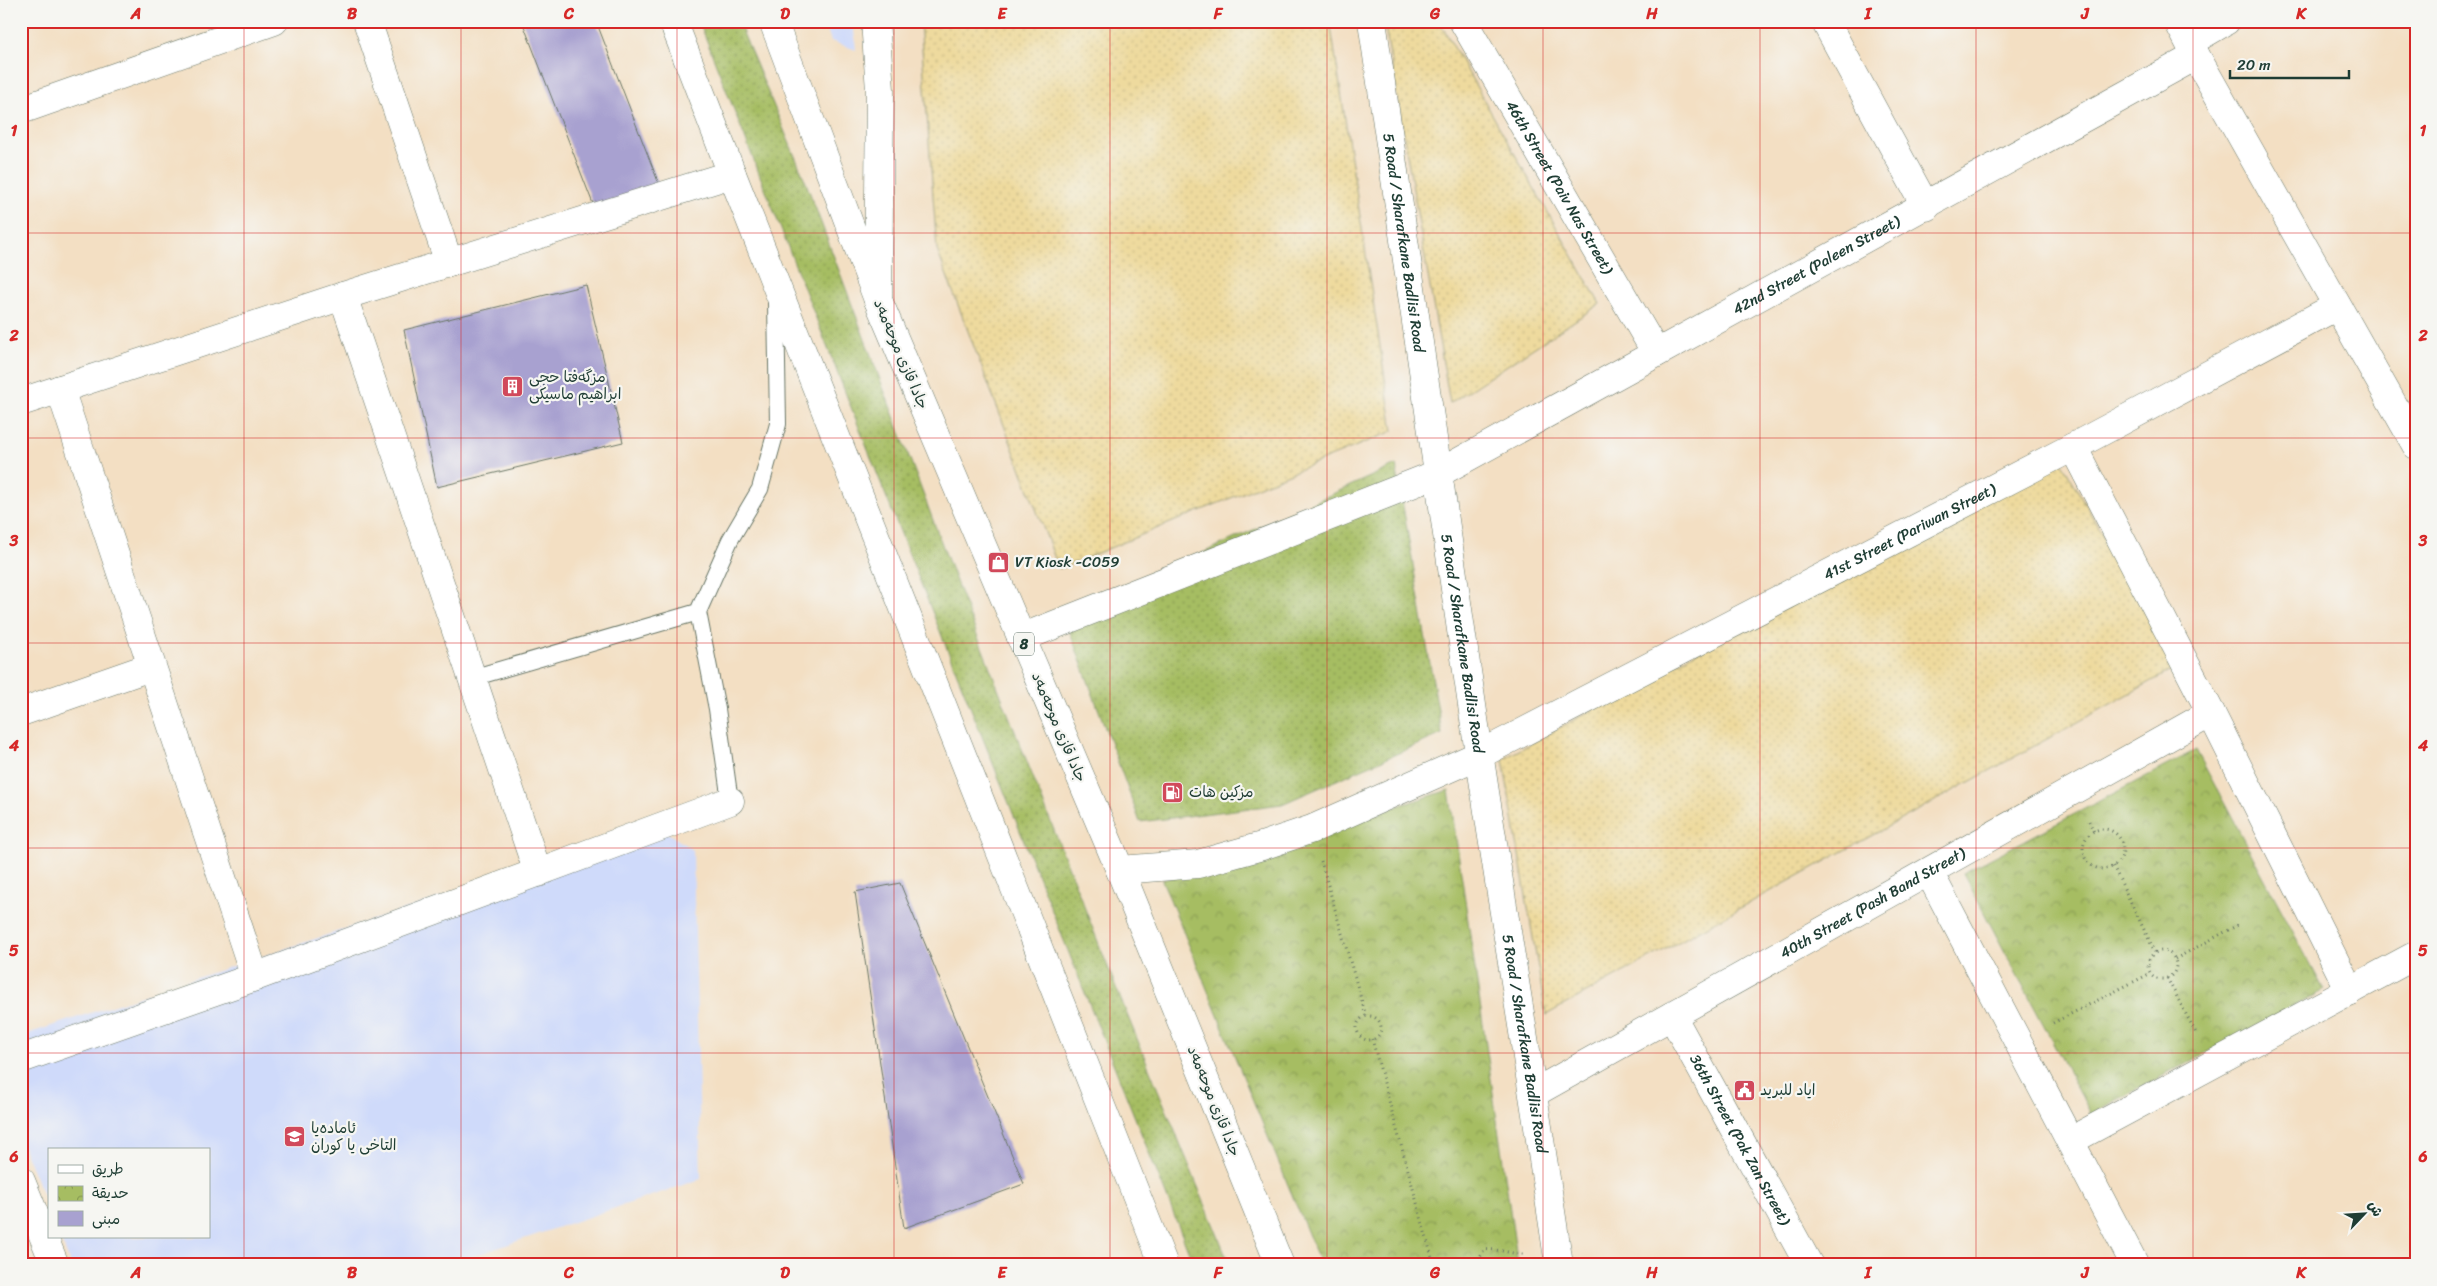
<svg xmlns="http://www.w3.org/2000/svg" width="2437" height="1286" viewBox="0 0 2437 1286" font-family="Sriracha,'Playpen Sans Arabic',sans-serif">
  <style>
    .built { fill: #cfdafa }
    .grass { fill: url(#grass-dots); stroke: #627d4b }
    .sand { fill: url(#sand-dots); stroke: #868c69 }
    .park { fill: url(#park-crowns); stroke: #627d4b }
    .building { fill: #a8a1d0 }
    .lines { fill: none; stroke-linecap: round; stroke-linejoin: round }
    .lane-casing { stroke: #697666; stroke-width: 18 }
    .street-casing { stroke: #697666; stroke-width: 29 }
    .primary-casing { stroke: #697666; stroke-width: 29 }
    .path { stroke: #697666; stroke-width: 3; stroke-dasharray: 1 4; stroke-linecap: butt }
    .lane { stroke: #fff; stroke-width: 16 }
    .street { stroke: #fff; stroke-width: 28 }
    .primary { stroke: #fff; stroke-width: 28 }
    .grid { fill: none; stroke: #d62828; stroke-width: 1; stroke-opacity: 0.55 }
    .labels { text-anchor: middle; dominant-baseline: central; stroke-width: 4.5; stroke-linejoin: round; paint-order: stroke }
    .shield { fill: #f6f6f2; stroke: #60746d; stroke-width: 1 }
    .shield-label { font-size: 14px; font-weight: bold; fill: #1f3d34 }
    .street-label { font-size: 15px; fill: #1f3d34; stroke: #f6f6f2 }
    .poi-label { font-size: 15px; fill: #1f3d34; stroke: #f6f6f2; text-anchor: start }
    .neatline { fill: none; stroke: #d62828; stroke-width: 2 }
    .grid-label { font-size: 16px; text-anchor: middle; font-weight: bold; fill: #d62828 }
  </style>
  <defs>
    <pattern id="grass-dots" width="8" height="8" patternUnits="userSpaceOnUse" patternTransform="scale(1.25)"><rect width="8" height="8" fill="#a6bd62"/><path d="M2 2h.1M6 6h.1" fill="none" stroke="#879b52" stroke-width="1.8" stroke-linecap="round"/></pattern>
    <pattern id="sand-dots" width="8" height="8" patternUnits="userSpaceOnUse" patternTransform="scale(1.25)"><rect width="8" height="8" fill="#eeda9e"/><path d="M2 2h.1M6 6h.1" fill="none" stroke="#ccbc89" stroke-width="1.8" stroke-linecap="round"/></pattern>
    <pattern id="park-crowns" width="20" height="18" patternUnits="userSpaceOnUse" patternTransform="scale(1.25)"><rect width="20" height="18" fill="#a6bd62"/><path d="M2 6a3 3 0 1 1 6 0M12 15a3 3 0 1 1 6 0" fill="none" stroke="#879b52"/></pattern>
  </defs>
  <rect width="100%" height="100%" fill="#f6f6f2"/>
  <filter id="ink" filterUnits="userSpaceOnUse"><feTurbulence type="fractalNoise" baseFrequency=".02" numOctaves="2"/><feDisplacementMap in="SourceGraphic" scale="10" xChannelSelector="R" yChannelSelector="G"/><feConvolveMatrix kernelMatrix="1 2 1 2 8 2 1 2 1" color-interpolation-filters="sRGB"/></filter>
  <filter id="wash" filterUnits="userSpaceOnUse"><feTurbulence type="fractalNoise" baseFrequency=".0096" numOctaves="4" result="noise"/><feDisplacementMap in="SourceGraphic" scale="20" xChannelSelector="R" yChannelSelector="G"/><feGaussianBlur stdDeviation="1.12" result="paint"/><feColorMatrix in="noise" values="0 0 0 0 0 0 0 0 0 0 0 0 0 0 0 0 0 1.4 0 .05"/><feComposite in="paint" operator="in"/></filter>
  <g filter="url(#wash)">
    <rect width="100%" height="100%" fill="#f3dfc3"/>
    <path class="built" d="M824,21H853L856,50L831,41Z
      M657,826L693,850L701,1179L447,1265H71L60,1237H209V1150H49V1210L21,1142V1036Z"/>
    <path class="grass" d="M699,21H738L805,180L957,584L1117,990L1230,1265H1194L899,529Z
      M1396,465L1442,734L1282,804L1140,822L1064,616Z"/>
    <path class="sand" d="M920,21H1330L1393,431L1059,569L937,250Z
      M1384,21H1439L1600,304L1450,403Z
      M2057,453L2176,668L1546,1015L1503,759Z"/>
    <path class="park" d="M2196,750L2324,990L2091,1114L1963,873Z
      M1449,790L1518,1265H1321L1162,880Z"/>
    <g id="blocks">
      <path class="building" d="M522,21H596L659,184L595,209Z
        M586,285L623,442L437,487L404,330Z
        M900,883L1024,1184L904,1228L855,892Z"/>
    </g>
  </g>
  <g filter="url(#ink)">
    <use href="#blocks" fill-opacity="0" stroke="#697666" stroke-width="1"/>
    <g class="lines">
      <defs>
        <path id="lane" d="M472,678L698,612
          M730,801L717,709L698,612L730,540L760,489L778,424L776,301"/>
        <g id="street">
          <path d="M367,21L449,263"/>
          <path d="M875,21L880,90L878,300"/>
          <path id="s1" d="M1372,21C1407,265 1442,509 1479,753C1505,924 1534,1094 1559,1265"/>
          <path id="s2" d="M1463,21L1656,353"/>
          <path d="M1825,21L1926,207"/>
          <path d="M2178,21L2196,56L2416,445"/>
          <path d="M2190,42L2226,21"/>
          <path d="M21,110L274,21"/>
          <path d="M343,296L538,873"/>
          <path d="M60,389L255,977"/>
          <path d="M21,402L343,296L732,174"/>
          <path d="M2073,447L2211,713L2350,991"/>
          <path id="s3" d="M1021,638L1437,474L2196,56"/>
          <path d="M21,712L150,667"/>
          <path id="s4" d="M1120,870L1198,864L1262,846L1312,829L1479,755L2073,447L2337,306"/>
          <path d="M1929,872L2135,1265"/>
          <path id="s5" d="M1672,1016L1809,1265"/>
          <path d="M21,1059L255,977L730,801"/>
          <path id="s6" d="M1534,1093L2211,713"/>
          <path d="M2070,1141L2416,955"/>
          <path d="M21,1181L55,1265"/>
        </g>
        <path id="primary" d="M673,21L732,174L1164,1265
          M773,21L878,300L1120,870L1280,1265"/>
      </defs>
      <use href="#lane" class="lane-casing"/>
      <use href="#street" class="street-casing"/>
      <use href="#primary" class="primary-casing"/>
      <path class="path" d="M2089,821L2094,832
        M2083 849a20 20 0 1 1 40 0a20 20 0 1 1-40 0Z
        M1321,861L1366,1016
        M2113,866L2155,952
        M2148 965a14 14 0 1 1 28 0a14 14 0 1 1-28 0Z
        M2175,959L2238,925
        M2167,978L2197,1035
        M1357 1028a12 12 0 1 1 24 0a12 12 0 1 1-24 0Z
        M2053,1023L2151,973
        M1372,1039L1434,1265
        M1476,1265L1484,1250C1497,1248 1510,1254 1523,1254"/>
      <use href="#lane" class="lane"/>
      <use href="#street" class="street"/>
      <use href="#primary" class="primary"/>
    </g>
  </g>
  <path class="grid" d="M244,21V1265M461,21V1265M677,21V1265M894,21V1265M1110,21V1265M1327,21V1265M1543,21V1265M1760,21V1265M1976,21V1265M2193,21V1265M21,233H2416M21,438H2416M21,643H2416M21,848H2416M21,1053H2416"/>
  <defs>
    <symbol id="building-square" viewBox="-11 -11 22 22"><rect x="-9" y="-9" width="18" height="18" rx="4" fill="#d1495b" stroke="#f6f6f2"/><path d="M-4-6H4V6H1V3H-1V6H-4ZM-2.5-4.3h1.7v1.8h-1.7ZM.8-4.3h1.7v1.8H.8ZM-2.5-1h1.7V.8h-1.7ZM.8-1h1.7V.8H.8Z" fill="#fff"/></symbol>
    <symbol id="shop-square" viewBox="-11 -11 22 22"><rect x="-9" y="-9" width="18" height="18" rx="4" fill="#d1495b" stroke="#f6f6f2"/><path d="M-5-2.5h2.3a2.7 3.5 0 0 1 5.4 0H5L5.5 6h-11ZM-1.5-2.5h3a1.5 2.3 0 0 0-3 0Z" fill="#fff"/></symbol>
    <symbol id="fuel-square" viewBox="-11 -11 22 22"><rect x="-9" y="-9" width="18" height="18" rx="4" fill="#d1495b" stroke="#f6f6f2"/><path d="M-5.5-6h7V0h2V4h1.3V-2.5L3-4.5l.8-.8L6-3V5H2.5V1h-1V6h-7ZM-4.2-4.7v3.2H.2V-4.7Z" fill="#fff"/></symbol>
    <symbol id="civic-square" viewBox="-11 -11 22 22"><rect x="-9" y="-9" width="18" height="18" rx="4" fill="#d1495b" stroke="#f6f6f2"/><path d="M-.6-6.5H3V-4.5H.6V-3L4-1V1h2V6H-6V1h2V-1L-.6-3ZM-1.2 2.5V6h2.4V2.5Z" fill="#fff"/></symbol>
    <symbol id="school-square" viewBox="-11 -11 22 22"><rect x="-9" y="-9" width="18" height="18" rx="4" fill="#d1495b" stroke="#f6f6f2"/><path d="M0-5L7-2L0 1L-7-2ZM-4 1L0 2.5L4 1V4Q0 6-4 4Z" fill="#fff"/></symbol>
  </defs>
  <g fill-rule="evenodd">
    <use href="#building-square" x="500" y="374" width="25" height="25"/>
    <use href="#shop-square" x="986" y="550" width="25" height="25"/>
    <use href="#fuel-square" x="1160" y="780" width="25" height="25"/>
    <use href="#civic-square" x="1732" y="1078" width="25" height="25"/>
    <use href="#school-square" x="282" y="1124" width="25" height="25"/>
  </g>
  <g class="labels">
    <rect class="shield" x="1014" y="632.5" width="20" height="23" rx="4"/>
    <g class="shield-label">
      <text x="1024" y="644">8</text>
    </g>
    <g class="street-label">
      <text stroke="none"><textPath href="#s2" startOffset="192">46th Street (Paiv Nas Street)</textPath></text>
      <text stroke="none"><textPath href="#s1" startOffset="224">5 Road / Sharafkane Badlisi Road</textPath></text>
      <text stroke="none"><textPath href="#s3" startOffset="880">42nd Street (Paleen Street)</textPath></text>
      <text transform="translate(901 354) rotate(67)">جادا قازی موحەمەد</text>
      <text stroke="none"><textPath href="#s4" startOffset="865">41st Street (Pariwan Street)</textPath></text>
      <text stroke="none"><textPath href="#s1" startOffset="629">5 Road / Sharafkane Badlisi Road</textPath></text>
      <text transform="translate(1059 727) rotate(67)">جادا قازی موحەمەد</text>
      <text stroke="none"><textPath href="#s6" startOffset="388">40th Street (Pash Band Street)</textPath></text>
      <text stroke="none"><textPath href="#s1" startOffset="1034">5 Road / Sharafkane Badlisi Road</textPath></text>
      <text transform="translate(1214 1101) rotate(68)">جادا قازی موحەمەد</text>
      <text stroke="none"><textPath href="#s5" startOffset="141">36th Street (Pak Zan Street)</textPath></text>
    </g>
    <g class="poi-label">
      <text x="529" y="377">مزگه‌فتا حجی<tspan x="529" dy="17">ابراهیم ماسیکی</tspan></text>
      <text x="1015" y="562">VT Kiosk -C059</text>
      <text x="1189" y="792">مزكين هات</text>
      <text x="1760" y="1090">اياد للبريد</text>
      <text x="311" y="1128">ئاماده‌یا<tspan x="311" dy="17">التاخی یا کوران</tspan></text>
    </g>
  </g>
  <rect width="2437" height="1286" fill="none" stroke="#f6f6f2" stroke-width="55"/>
  <rect x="48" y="1148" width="162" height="90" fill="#f6f6f2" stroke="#a0aca6"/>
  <rect x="58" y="1165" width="25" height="8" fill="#ffffff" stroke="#a0aca6"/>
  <text x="92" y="1174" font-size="15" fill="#1f3d34">طريق</text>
  <rect x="58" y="1186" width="25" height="15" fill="url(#park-crowns)" stroke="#a0aca6"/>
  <text x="92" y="1198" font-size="15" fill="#1f3d34">حديقة</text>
  <rect x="58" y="1211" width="25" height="15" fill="#a8a1d0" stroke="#a0aca6"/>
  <text x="92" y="1224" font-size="15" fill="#1f3d34">مبنى</text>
  <g transform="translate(2364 1214) rotate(65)" stroke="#f6f6f2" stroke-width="4" paint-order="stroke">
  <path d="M0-4L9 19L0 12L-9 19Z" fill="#1f3d34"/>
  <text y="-8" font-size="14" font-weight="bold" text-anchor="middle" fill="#1f3d34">ش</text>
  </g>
  <path d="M2230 70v8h119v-8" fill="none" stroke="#1f3d34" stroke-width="2.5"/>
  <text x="2237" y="70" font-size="15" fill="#1f3d34" stroke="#f6f6f2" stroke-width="4" paint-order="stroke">20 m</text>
  <rect x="28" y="28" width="2382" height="1230" class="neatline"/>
  <g class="grid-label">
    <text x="136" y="19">A</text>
    <text x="352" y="19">B</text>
    <text x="569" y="19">C</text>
    <text x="785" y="19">D</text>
    <text x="1002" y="19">E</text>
    <text x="1218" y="19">F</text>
    <text x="1435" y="19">G</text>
    <text x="1652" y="19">H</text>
    <text x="1868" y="19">I</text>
    <text x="2085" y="19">J</text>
    <text x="2301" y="19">K</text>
    <text x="14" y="136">1</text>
    <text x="2423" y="136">1</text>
    <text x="14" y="341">2</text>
    <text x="2423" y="341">2</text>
    <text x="14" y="546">3</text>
    <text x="2423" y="546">3</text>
    <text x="14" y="751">4</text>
    <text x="2423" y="751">4</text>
    <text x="14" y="956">5</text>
    <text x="2423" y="956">5</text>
    <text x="14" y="1162">6</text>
    <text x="2423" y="1162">6</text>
    <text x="136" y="1278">A</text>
    <text x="352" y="1278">B</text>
    <text x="569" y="1278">C</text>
    <text x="785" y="1278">D</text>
    <text x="1002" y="1278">E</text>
    <text x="1218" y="1278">F</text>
    <text x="1435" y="1278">G</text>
    <text x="1652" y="1278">H</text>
    <text x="1868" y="1278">I</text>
    <text x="2085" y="1278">J</text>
    <text x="2301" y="1278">K</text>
  </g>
</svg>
